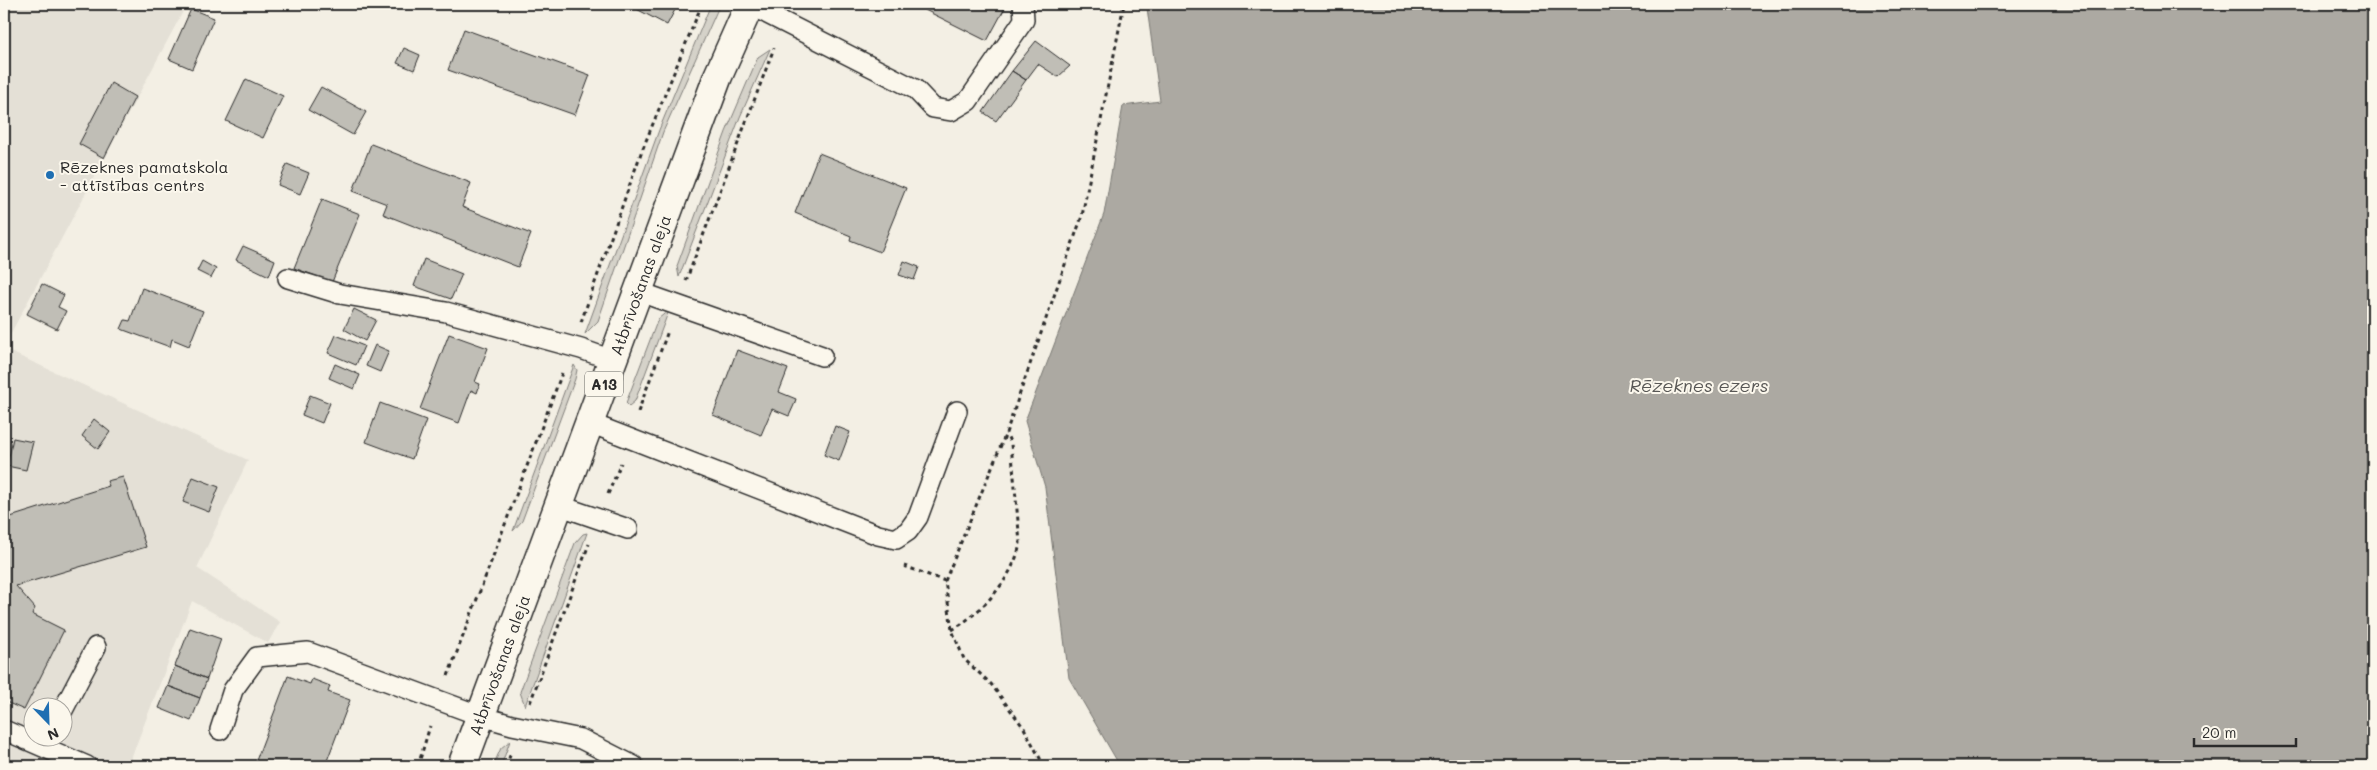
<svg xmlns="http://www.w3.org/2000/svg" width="2377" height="770" viewBox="0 0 2377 770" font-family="Mali,sans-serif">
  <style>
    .built { fill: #e4e0d6; fill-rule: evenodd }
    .green { fill: #d5d2c9; stroke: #807e7a }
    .water { fill: #aca9a2; stroke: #787772 }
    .building { fill: #c0beb6; stroke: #2b2b2b }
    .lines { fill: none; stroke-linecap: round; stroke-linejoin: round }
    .lane-casing { stroke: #2b2b2b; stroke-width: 22 }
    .primary-casing { stroke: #2b2b2b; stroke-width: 31 }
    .path { stroke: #2b2b2b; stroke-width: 3; stroke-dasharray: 4 4; stroke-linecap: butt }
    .lane { stroke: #fbf7ec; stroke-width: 19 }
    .primary { stroke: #fbf7ec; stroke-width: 28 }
    .poi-dot { fill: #1f6fb2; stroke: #fbf7ec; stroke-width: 2 }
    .labels { text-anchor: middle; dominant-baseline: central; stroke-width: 4; stroke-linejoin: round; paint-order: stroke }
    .shield { fill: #fbf7ec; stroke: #696865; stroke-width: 1 }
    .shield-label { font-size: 15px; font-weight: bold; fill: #2b2b2b }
    .poi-label { font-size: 16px; fill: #2b2b2b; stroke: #fbf7ec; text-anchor: start }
    .street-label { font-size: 16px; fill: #2b2b2b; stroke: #fbf7ec }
    .water-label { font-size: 18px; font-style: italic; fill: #585755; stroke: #fbf7ec }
  </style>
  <rect width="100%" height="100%" fill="#f3efe4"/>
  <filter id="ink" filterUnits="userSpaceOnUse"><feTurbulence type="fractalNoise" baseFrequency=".02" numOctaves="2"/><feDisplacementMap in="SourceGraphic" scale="10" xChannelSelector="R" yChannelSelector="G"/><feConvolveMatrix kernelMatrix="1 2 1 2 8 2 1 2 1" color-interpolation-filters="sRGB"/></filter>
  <g filter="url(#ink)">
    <path class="built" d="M4,4H187L4,346Z
      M4,349L248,460L197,568L280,622L268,643L192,601L128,766H4ZM32,708H62V738H32Z"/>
    <path class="green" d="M711,4H720L663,132L598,321L585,334L659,130Z
      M770,49L740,117L679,277L677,266L726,132L752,71L758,57Z
      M669,310L635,401L629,406L626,403L658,319Z
      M574,365L577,370L575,379L522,521L513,531Z
      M587,533L525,706L520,692L524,681L575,543L583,534Z
      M510,741L501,766H493L501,748Z"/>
    <path class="water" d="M1149,4H2373V766H1120L1069,678L1045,487L1025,421L1104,214L1123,106L1160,101L1147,8Z"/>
    <path class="building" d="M627,4H674L677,6L667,25Z
      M913,4H1007L987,41Z
      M191,9L214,18L192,69L169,59Z
      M464,29L590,75L575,115L448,70Z
      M1036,41L1070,66L1058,77L1038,64L1026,80L1012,71Z
      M404,48L420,55L414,70L397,63Z
      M1012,71L1026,80L996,121L983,112Z
      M246,79L283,96L263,138L226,121Z
      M111,83L135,97L104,158L79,144Z
      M321,87L366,112L353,135L308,110Z
      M371,144L471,183L462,207L531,234L518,267L383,214L387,204L353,191Z
      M819,153L906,188L880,252L850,240L851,236L795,213Z
      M287,164L309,173L300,194L278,185Z
      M322,199L360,214L332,282L294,268Z
      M243,246L275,260L269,276L236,260Z
      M424,259L462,274L451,299L414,286Z
      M202,261L216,269L211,278L197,271Z
      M904,261L919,267L914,280L899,275Z
      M42,284L64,295L58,307L66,311L57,329L27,314Z
      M142,288L203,311L189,346L172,339L170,347L121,329L125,320L130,321Z
      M354,309L376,320L365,341L344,329Z
      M449,334L488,348L475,382L480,384L477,393L471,390L459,423L420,409Z
      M336,335L364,346L356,365L328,353Z
      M375,345L389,351L380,372L366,366Z
      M737,350L788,369L779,392L796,399L794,405L789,416L772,409L761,435L713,415Z
      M335,364L360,375L354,389L329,378Z
      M310,395L330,403L322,423L302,415Z
      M380,403L426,420L412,459L366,442Z
      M94,419L110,432L98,449L82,436Z
      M835,426L850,432L839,461L824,455Z
      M13,438L33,442L26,470L7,466Z
      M123,477L146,547L16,586L35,608L32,614L64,630L24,710L4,701V519L109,486L107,481Z
      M193,477L219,487L209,512L183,502Z
      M190,628L221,639L207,679L175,666Z
      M175,666L207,679L200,698L168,686Z
      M288,676L310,684L312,679L330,686L328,692L350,700L325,766H254Z
      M168,686L200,698L191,721L159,708Z"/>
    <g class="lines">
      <defs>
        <path id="lane" d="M750,5L915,89L933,108L951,111L968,101L1024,20L1023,4
          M288,278L340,294L446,312L581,349L612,360
          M637,291L822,356
          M590,423L878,535L896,539L908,531L918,517L957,411
          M558,505L628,529
          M62,712L96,647
          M4,730L87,766
          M220,730L233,690L257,657L308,652L481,716L512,725L581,739L634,766"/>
        <path id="primary" d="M462,766L718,76L750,4"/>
      </defs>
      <use href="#lane" class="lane-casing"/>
      <use href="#primary" class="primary-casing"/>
      <path class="path" d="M686,281L774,48
        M581,322L641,153L702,4
        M638,412L668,331
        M608,494L621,463
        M904,566L945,581L952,630L964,659L991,684L1024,728L1044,766
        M945,581L1006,433L1082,216L1124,4
        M952,630C982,612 1014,578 1020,543L1011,444L1006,433
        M448,676L562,373
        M530,703L589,544
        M418,766L430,726
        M506,766L511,753"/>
      <use href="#lane" class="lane"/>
      <use href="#primary" class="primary"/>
    </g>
  </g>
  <circle class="poi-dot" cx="50" cy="175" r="5"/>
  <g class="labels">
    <rect class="shield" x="585" y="371.5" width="38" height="25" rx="4"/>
    <g class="shield-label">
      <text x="604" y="384">A13</text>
    </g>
    <g class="poi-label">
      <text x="60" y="166">Rēzeknes pamatskola<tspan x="60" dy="18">- attīstības centrs</tspan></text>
    </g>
    <g class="street-label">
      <text transform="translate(640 285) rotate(-70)">Atbrīvošanas aleja</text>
      <text transform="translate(499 665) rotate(-70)">Atbrīvošanas aleja</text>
    </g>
    <g class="water-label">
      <text x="1699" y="385">Rēzeknes ezers</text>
    </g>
  </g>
  <rect width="2377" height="770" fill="none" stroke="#fbf7ec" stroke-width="20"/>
  <rect x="10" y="10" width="2357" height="750" fill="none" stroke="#2b2b2b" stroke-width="2" filter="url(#ink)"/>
  <g transform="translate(48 722) rotate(157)"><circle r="24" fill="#fbf7ec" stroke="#a8a59f"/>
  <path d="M0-4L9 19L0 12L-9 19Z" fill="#1f6fb2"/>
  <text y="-8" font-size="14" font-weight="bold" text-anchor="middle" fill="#2b2b2b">N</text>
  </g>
  <path d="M2194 738v8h102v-8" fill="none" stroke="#2b2b2b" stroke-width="2.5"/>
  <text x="2202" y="738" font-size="15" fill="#2b2b2b" stroke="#fbf7ec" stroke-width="4" paint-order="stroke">20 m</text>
</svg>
